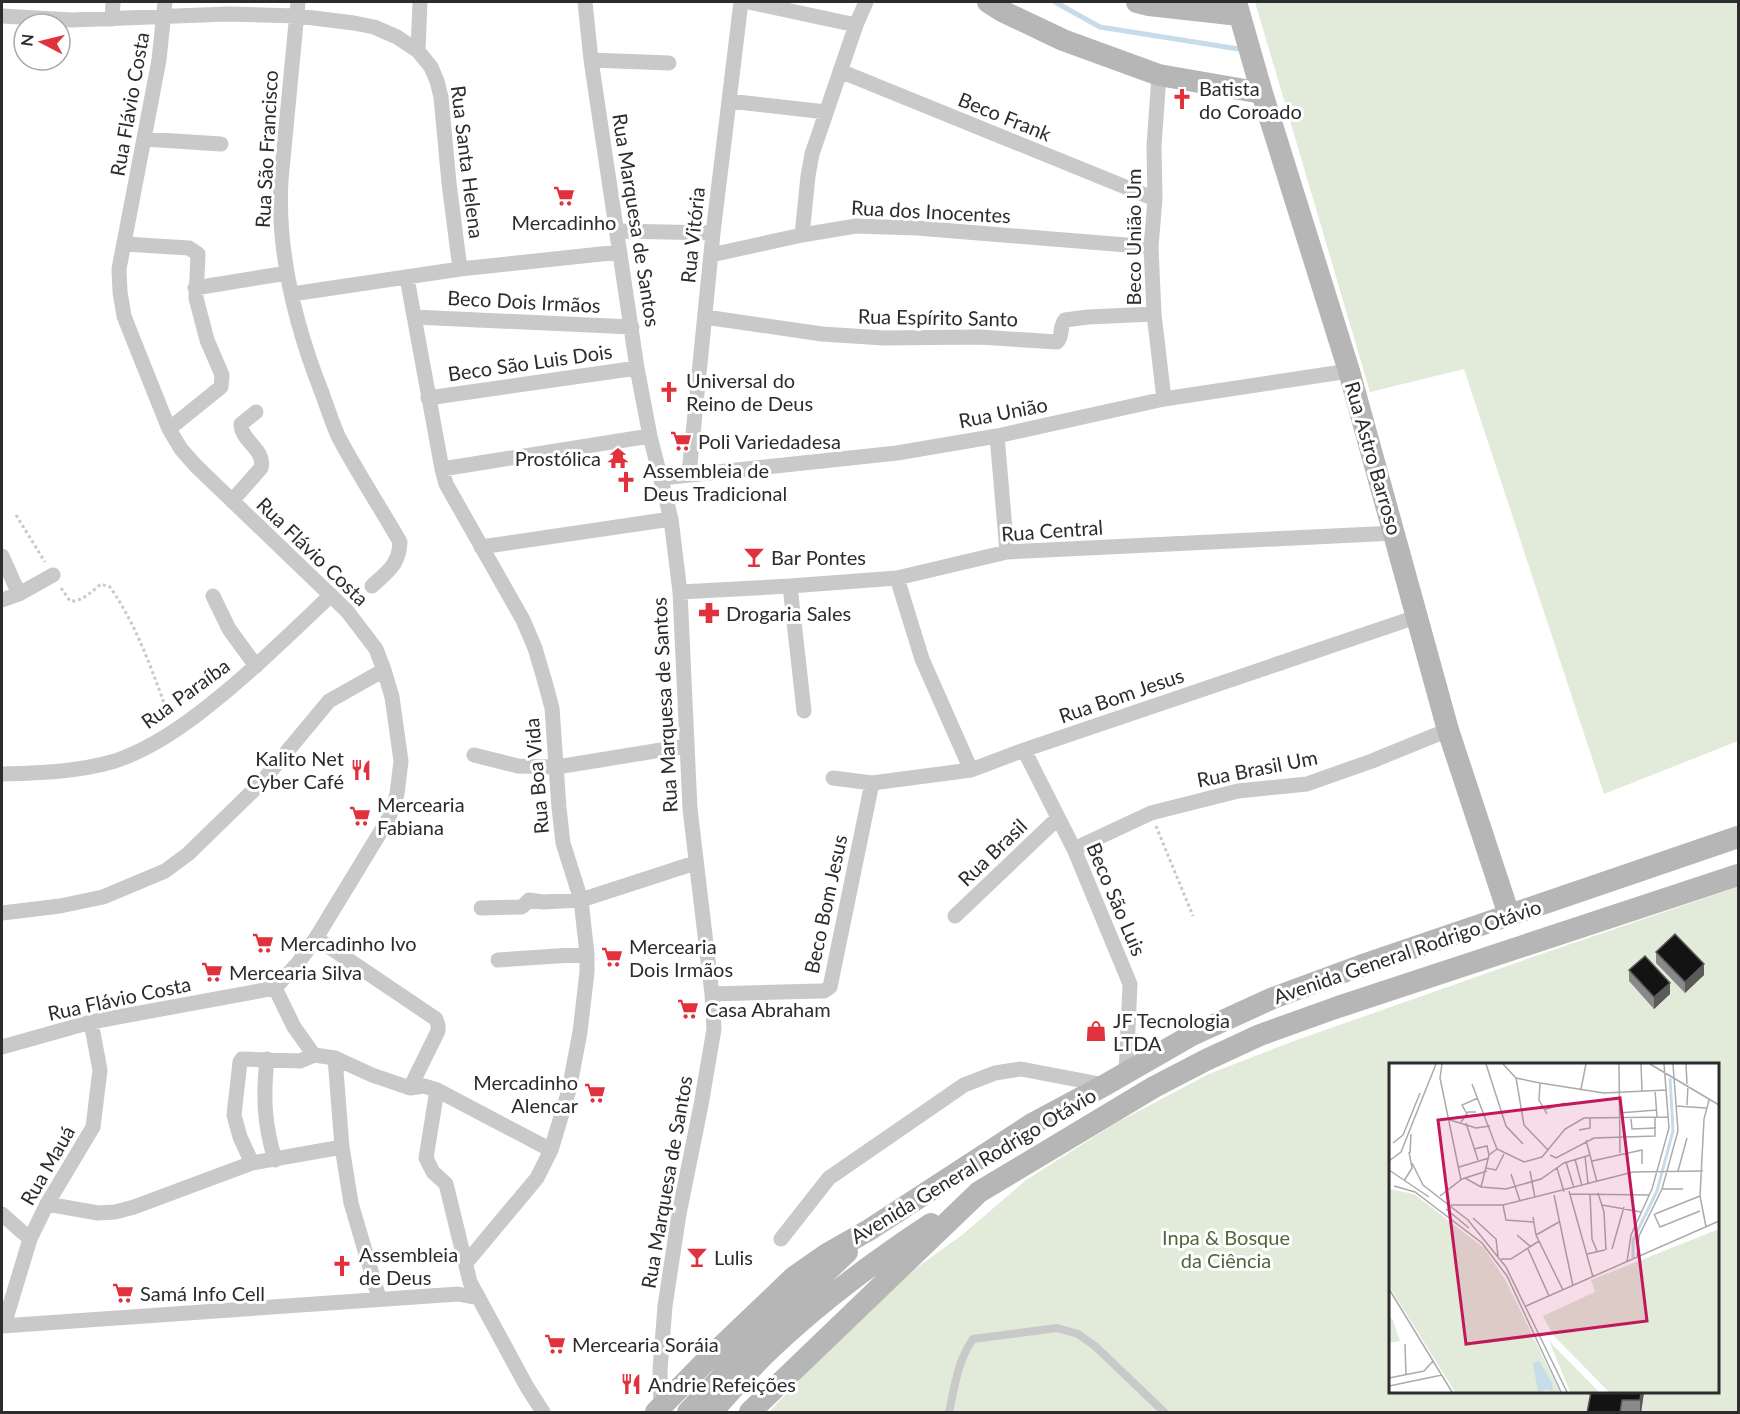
<svg xmlns="http://www.w3.org/2000/svg" width="1740" height="1414" viewBox="0 0 1740 1414" font-family="Lato,sans-serif">
  <style>
    .green { fill: #e2eada; fill-rule: evenodd }
    .lines { fill: none; stroke-linecap: round; stroke-linejoin: round }
    .stream { stroke: #c6dcea; stroke-width: 5 }
    .path { stroke: #c9c9c9; stroke-width: 3; stroke-dasharray: 3 3; stroke-linecap: butt }
    .lane { stroke: #c9c9c9; stroke-width: 8 }
    .street { stroke: #c9c9c9; stroke-width: 15 }
    .secondary { stroke: #b6b6b6; stroke-width: 22 }
    .wall { fill: #898989 }
    .shaded-wall { fill: #5a5a5a }
    .building { fill: #131313; stroke: #5a5a5a; stroke-width: 1.5 }
    .labels { text-anchor: middle; dominant-baseline: central; stroke-width: 6; stroke-linejoin: round; paint-order: stroke }
    .poi-label { font-size: 20px; fill: #2c2c2c; stroke: #fff; text-anchor: start }
    .street-label { font-size: 20px; fill: #2c2c2c; stroke: #fff }
    .park-label { font-size: 20px; fill: #4f673b; stroke: #fff }
    .inset-river { fill: none; stroke: #c6dcea; stroke-width: 3 }
    .inset-road { fill: none; stroke: #ababab; stroke-width: 1.5 }
    .view { fill: #c2185b; fill-opacity: 0.15; stroke: #c2185b; stroke-width: 3 }
    .inset-edge { fill: none; stroke: #2c2c2c; stroke-width: 3 }
  </style>
  <rect width="100%" height="100%" fill="#fff"/>
  <path class="green" d="M1255,2H1738V741L1604,794L1464,369L1370,392Z
    M1738,887V1412H769L841,1336L915,1269L962,1235L1026,1180L1116,1123L1209,1074L1294,1041L1547,952ZM1390,1064H1718V1392H1390Z"/>
  <g class="lines">
    <path class="stream" d="M1055,2L1100,27L1245,50"/>
    <path class="path" d="M16,515L45,562
      M61,588L70,601C82,602 91,592 101,584L110,587C135,623 149,662 164,703
      M1156,826L1193,916"/>
    <path class="lane" d="M949,1412C955,1386 957,1362 973,1339L1057,1328L1078,1334L1095,1346L1164,1412"/>
    <path class="street" d="M298,2L281,180C277,251 296,327 322,393C327,407 332,422 338,436C357,472 380,507 400,542C399,565 388,571 372,586
      M585,2L591,60L637,368L650,436L671,519L680,592L690,809L712,994L714,1029L701,1105L679,1214L665,1306L660,1370L661,1408
      M749,2L856,25
      M2,16L72,20L228,14L297,16L354,23L374,27L397,37L418,51L431,67L437,81L441,97L449,183L460,269
      M112,19L113,2
      M418,51L420,2
      M591,60L669,63
      M840,71L1155,199
      M1159,75L1154,146L1155,199L1151,247L1154,314L1164,399
      M729,101L826,112
      M144,139L221,144
      M617,231L713,233
      M802,235L808,176L812,154L856,25L866,2
      M125,244L189,248L198,254L196,298L207,340L222,375L221,387L169,429
      M711,255L802,235L856,226L917,228L1151,247
      M407,278L442,469L446,484L523,620L535,648L545,682L552,708L559,808L563,843L581,900L587,954V972L580,1032L569,1090L551,1150L537,1178L466,1263
      M195,288L287,273
      M292,294L460,269L620,252
      M414,317L632,327
      M705,317L822,334L884,338L979,337L1057,342C1063,337 1059,327 1065,320L1088,317L1154,314
      M428,398L637,368
      M997,436L1007,552
      M442,469L650,436
      M689,474L713,233L741,2
      M662,478L897,453L997,436L1164,399L1349,371
      M232,501L261,468C266,449 241,442 241,424L256,412
      M481,547L671,519
      M2,556L19,594
      M897,578L922,659L971,770
      M790,586L804,711
      M680,592L790,586L897,578L1007,552L1395,533
      M213,596L229,629L256,666
      M2,600L19,594L53,575
      M1024,750L1074,849L1130,984L1126,1073
      M474,755L518,766L557,767L686,746
      M2,774C40,773 77,772 115,761C145,751 173,733 198,714C245,678 288,636 331,595
      M833,778L872,783L971,770L1024,750L1416,617
      M1074,849L1151,813L1238,791L1307,784L1372,761L1448,730
      M481,908L522,907L529,900L543,902L581,900L695,863
      M2,913L60,906L103,897L165,871L188,854L260,784L329,701L384,670
      M955,916L1058,818
      M316,938L436,1019L438,1025V1031L410,1088
      M498,960L587,954
      M275,988L294,1027L314,1055L335,1058L372,1075L410,1088L424,1086L437,1090L551,1150
      M712,994L820,991H824L830,987L872,783
      M2,1047L91,1022L275,988L298,963L316,938L389,818L397,794L401,761L392,697L384,670L376,649L347,611L196,466L181,449L169,429L133,339L124,316L120,292L119,269L159,60L165,2
      M335,1058L342,1147L351,1203L379,1298
      M267,1059C263,1097 264,1123 275,1160
      M437,1090L426,1158L433,1172L446,1184L470,1282L527,1387L543,1412
      M252,1163L240,1137L234,1115L240,1062L242,1059L300,1061L314,1055
      M47,1204L98,1213L115,1212L134,1207L252,1163L342,1147
      M2,1214L30,1239
      M781,1239L829,1178L964,1085L995,1073L1021,1069L1105,1085
      M4,1325L30,1239L47,1204L93,1127L100,1070L91,1022
      M2,1326L458,1294L479,1298"/>
    <path class="secondary" d="M988,2L1002,11L1063,40L1159,75L1262,93
      M1137,2L1149,5L1239,15
      M1236,2L1262,93L1349,371L1448,730L1509,915
      M656,1412L703,1364L794,1277L827,1254L869,1230L1032,1124L1105,1085L1192,1035L1273,998L1360,966L1738,837
      M688,1412L778,1318L847,1252
      M712,1412C728,1394 744,1375 761,1358C813,1307 870,1264 931,1224
      M750,1412L979,1192L1154,1087L1206,1060L1260,1035L1338,1007L1738,875"/>
  </g>
  <path class="wall" d="M1656,952L1704,975L1685,993L1656,963Z
    M1629,970L1670,994L1654,1009L1629,981Z
    M1591,1392H1644L1641,1413H1587Z"/>
  <path class="shaded-wall" d="M1704,964V975L1685,993V982Z
    M1670,983V994L1654,1009V997Z
    M1641,1392H1644L1641,1413H1640V1400Z"/>
  <path class="building" d="M1675,934L1704,964L1685,982L1656,952Z
    M1645,956L1670,983L1654,997L1629,970Z
    M1591,1392H1641L1640,1400H1622L1620,1413H1587Z"/>
  <defs>
    <symbol id="church-bare" viewBox="-9 -9 18 18"><path d="M-1.2-6h2.4v3.5h3.3v2.4h-3.3V6h-2.4V-.1h-3.3v-2.4h3.3Z" fill="#e1313d" stroke="#fff" stroke-width="2.5" paint-order="stroke"/></symbol>
    <symbol id="supermarket-bare" viewBox="-9 -9 18 18"><path d="M-6-5.5h2.5l.6 2H6L4.5 2H-2.5L-4.4-4H-6ZM-1.5 3.2a1.3 1.3 0 1 0 .1 0ZM3 3.2a1.3 1.3 0 1 0 .1 0Z" fill="#e1313d" stroke="#fff" stroke-width="2.5" paint-order="stroke"/></symbol>
    <symbol id="temple-bare" viewBox="-9 -9 18 18"><path d="M0-6L5-2H3V0L6.5 2.5H4V6H1.5V3h-3V6H-4V2.5H-6.5L-3 0V-2H-5Z" fill="#e1313d" stroke="#fff" stroke-width="2.5" paint-order="stroke"/></symbol>
    <symbol id="bar-bare" viewBox="-9 -9 18 18"><path d="M-6-5H6L.8 .8V4.5H3.5V6h-7V4.5H-.8V.8Z" fill="#e1313d" stroke="#fff" stroke-width="2.5" paint-order="stroke"/></symbol>
    <symbol id="pharmacy-bare" viewBox="-9 -9 18 18"><path d="M-2-6h4v4h4v4h-4v4h-4v-4h-4v-4h4Z" fill="#e1313d" stroke="#fff" stroke-width="2.5" paint-order="stroke"/></symbol>
    <symbol id="restaurant-bare" viewBox="-9 -9 18 18"><path d="M-5-6h1v4h1v-4h1v4h1v-4h1v5L-1.5 .5V6h-2V.5L-5-1ZM5-6V6H3V1.5H1.5Q1.5-4 5-6Z" fill="#e1313d" stroke="#fff" stroke-width="2.5" paint-order="stroke"/></symbol>
    <symbol id="shop-bare" viewBox="-9 -9 18 18"><path d="M-5-2.5h2.3a2.7 3.5 0 0 1 5.4 0H5L5.5 6h-11ZM-1.5-2.5h3a1.5 2.3 0 0 0-3 0Z" fill="#e1313d" stroke="#fff" stroke-width="2.5" paint-order="stroke"/></symbol>
  </defs>
  <g fill-rule="evenodd">
    <use href="#church-bare" x="1167" y="84" width="30" height="30"/>
    <use href="#supermarket-bare" x="549" y="181" width="30" height="30"/>
    <use href="#church-bare" x="654" y="377" width="30" height="30"/>
    <use href="#supermarket-bare" x="666" y="426" width="30" height="30"/>
    <use href="#temple-bare" x="603" y="443" width="30" height="30"/>
    <use href="#church-bare" x="611" y="467" width="30" height="30"/>
    <use href="#bar-bare" x="739" y="542" width="30" height="30"/>
    <use href="#pharmacy-bare" x="694" y="598" width="30" height="30"/>
    <use href="#restaurant-bare" x="346" y="755" width="30" height="30"/>
    <use href="#supermarket-bare" x="345" y="801" width="30" height="30"/>
    <use href="#supermarket-bare" x="248" y="928" width="30" height="30"/>
    <use href="#supermarket-bare" x="597" y="942" width="30" height="30"/>
    <use href="#supermarket-bare" x="197" y="957" width="30" height="30"/>
    <use href="#supermarket-bare" x="673" y="994" width="30" height="30"/>
    <use href="#shop-bare" x="1081" y="1016" width="30" height="30"/>
    <use href="#supermarket-bare" x="580" y="1078" width="30" height="30"/>
    <use href="#bar-bare" x="682" y="1242" width="30" height="30"/>
    <use href="#church-bare" x="327" y="1251" width="30" height="30"/>
    <use href="#supermarket-bare" x="108" y="1278" width="30" height="30"/>
    <use href="#supermarket-bare" x="540" y="1329" width="30" height="30"/>
    <use href="#restaurant-bare" x="616" y="1369" width="30" height="30"/>
  </g>
  <g class="labels">
    <g class="poi-label">
      <text x="1199" y="88">Batista<tspan x="1199" dy="23">do Coroado</tspan></text>
      <text x="564" y="222" text-anchor="middle">Mercadinho</text>
      <text x="686" y="380">Universal do<tspan x="686" dy="23">Reino de Deus</tspan></text>
      <text x="698" y="441">Poli Variedadesa</text>
      <text x="601" y="458" text-anchor="end">Prostólica</text>
      <text x="643" y="470">Assembleia de<tspan x="643" dy="23">Deus Tradicional</tspan></text>
      <text x="771" y="557">Bar Pontes</text>
      <text x="726" y="613">Drogaria Sales</text>
      <text x="344" y="758" text-anchor="end">Kalito Net<tspan x="344" dy="23">Cyber Café</tspan></text>
      <text x="377" y="804">Mercearia<tspan x="377" dy="23">Fabiana</tspan></text>
      <text x="280" y="943">Mercadinho Ivo</text>
      <text x="629" y="946">Mercearia<tspan x="629" dy="23">Dois Irmãos</tspan></text>
      <text x="229" y="972">Mercearia Silva</text>
      <text x="705" y="1009">Casa Abraham</text>
      <text x="1113" y="1020">JF Tecnologia<tspan x="1113" dy="23">LTDA</tspan></text>
      <text x="578" y="1082" text-anchor="end">Mercadinho<tspan x="578" dy="23">Alencar</tspan></text>
      <text x="359" y="1254">Assembleia<tspan x="359" dy="23">de Deus</tspan></text>
      <text x="714" y="1257">Lulis</text>
      <text x="140" y="1293">Samá Info Cell</text>
      <text x="572" y="1344">Mercearia Soráia</text>
      <text x="648" y="1384">Andrie Refeições</text>
    </g>
    <g class="street-label">
      <text transform="translate(129 104) rotate(-80)">Rua Flávio Costa</text>
      <text transform="translate(1005 116) rotate(22)">Beco Frank</text>
      <text transform="translate(266 149) rotate(-87)">Rua São Francisco</text>
      <text transform="translate(468 162) rotate(83)">Rua Santa Helena</text>
      <text transform="translate(931 211) rotate(3)">Rua dos Inocentes</text>
      <text transform="translate(637 220) rotate(81)">Rua Marquesa de Santos</text>
      <text transform="translate(692 235) rotate(-84)">Rua Vitória</text>
      <text transform="translate(1133 237) rotate(-90)">Beco União Um</text>
      <text transform="translate(524 301) rotate(3)">Beco Dois Irmãos</text>
      <text transform="translate(938 317) rotate(1)">Rua Espírito Santo</text>
      <text transform="translate(530 362) rotate(-8)">Beco São Luis Dois</text>
      <text transform="translate(1003 412) rotate(-11)">Rua União</text>
      <text transform="translate(1374 458) rotate(74)">Rua Astro Barroso</text>
      <text transform="translate(1052 530) rotate(-4)">Rua Central</text>
      <text transform="translate(313 551) rotate(44)">Rua Flávio Costa</text>
      <text transform="translate(185 693) rotate(-36)">Rua Paraíba</text>
      <text transform="translate(1121 695) rotate(-19)">Rua Bom Jesus</text>
      <text transform="translate(664 705) rotate(-93)">Rua Marquesa de Santos</text>
      <text transform="translate(1257 768) rotate(-11)">Rua Brasil Um</text>
      <text transform="translate(536 776) rotate(-95)">Rua Boa Vida</text>
      <text transform="translate(992 852) rotate(-44)">Rua Brasil</text>
      <text transform="translate(1117 899) rotate(67)">Beco São Luis</text>
      <text transform="translate(825 904) rotate(-78)">Beco Bom Jesus</text>
      <text transform="translate(1407 951) rotate(-19)">Avenida General Rodrigo Otávio</text>
      <text transform="translate(119 998) rotate(-12)">Rua Flávio Costa</text>
      <text transform="translate(47 1165) rotate(-60)">Rua Mauá</text>
      <text transform="translate(973 1165) rotate(-31)">Avenida General Rodrigo Otávio</text>
      <text transform="translate(666 1182) rotate(-80)">Rua Marquesa de Santos</text>
    </g>
    <g class="park-label">
      <text x="1226" y="1237">Inpa &amp; Bosque<tspan x="1226" dy="23">da Ciência</tspan></text>
    </g>
  </g>
  <g transform="translate(1389 1063)">
    <rect width="330" height="330" fill="#fff"/>
    <path d="M0,126L25,131L95,185L117,218L171,329H66L0,223ZM330,166V329H220L164,272L154,253L206,229L202,217ZM0,253L4,257L11,278L0,280ZM160,278L210,329H181Z" fill="#e2eada"/>
    <path d="M150,298L163,320L164,329L158,326L149,329L144,300Z" fill="#c6dcea"/>
    <path class="inset-river" d="M244,195V177L268,128L284,68L281,15"/>
    <path class="inset-road" d="M53,1L51,15L72,117M97,1L117,63L134,81M114,1L127,15L151,20L215,30L277,27M230,1L231,90M252,1L253,28M261,1L330,42M297,1L298,21M127,15L135,62L159,87M151,20L150,37L158,51M83,21L108,86L135,99L153,94L176,66L195,55L279,54M192,26L197,1M266,27L268,54M298,42L299,22M287,43L317,45M155,47L176,40M230,50L268,47M78,51L73,42L89,35M242,56L243,66L267,65M61,57L87,65L101,63M72,59L79,49H87M77,60L89,97M190,67L201,65V55M197,77L208,119M4,80L14,72L31,30M85,86L98,83L100,92M21,90L22,71M161,92L167,95L205,75L266,73V55M196,93L199,121M186,96L193,123M0,98L12,89L47,1M203,98L253,87V101M177,99L185,125M23,100L34,122L79,157L117,204L178,329M70,104L100,95M97,105L107,107L115,91M168,105L175,129M0,107L40,134M141,108L146,135M289,108L298,75M122,111L131,138M76,115L92,124L117,126L152,116L175,100L201,92M15,118L23,105L20,89M5,123L26,129L93,180L118,213L172,329M92,124L100,92L108,86M273,126H294M180,128L204,214M209,130L215,149L217,187M181,131L260,132M201,131L203,176L208,188M165,132L184,223M51,133L73,116L98,108M62,142H114L244,109L314,108M114,142L117,157L144,159M213,142L252,149M57,146L80,165M265,151L271,164L311,148M266,151L311,133M144,154L147,172L174,227M84,155L107,176L109,193M317,164L311,133L315,56L320,37M128,172L142,184M147,172L170,159M139,186L160,233M223,186L235,144M198,191L216,187M248,194L250,173L273,126L289,68L284,1M112,196H122L150,178M238,199L242,172L263,126L280,65L275,1M0,226L63,329M137,243L330,158M16,281L17,312M0,315L35,308L44,298M0,323L53,312"/>
    <path class="view" d="M231,35L258,258L77,281L49,57Z"/>
    <rect width="330" height="330" class="inset-edge"/>
  </g>
  <rect width="1740" height="1414" fill="none" stroke="#2c2c2c" stroke-width="6"/>
  <g transform="translate(42 42) rotate(277)"><circle r="28" fill="#ffffff" stroke="#ababab" stroke-width="1.5"/>
  <path d="M0-4.5L10 22L0 15L-10 22Z" fill="#e1313d"/>
  <text y="-9" font-size="16" font-weight="bold" text-anchor="middle" fill="#2c2c2c">N</text>
  </g>
</svg>
